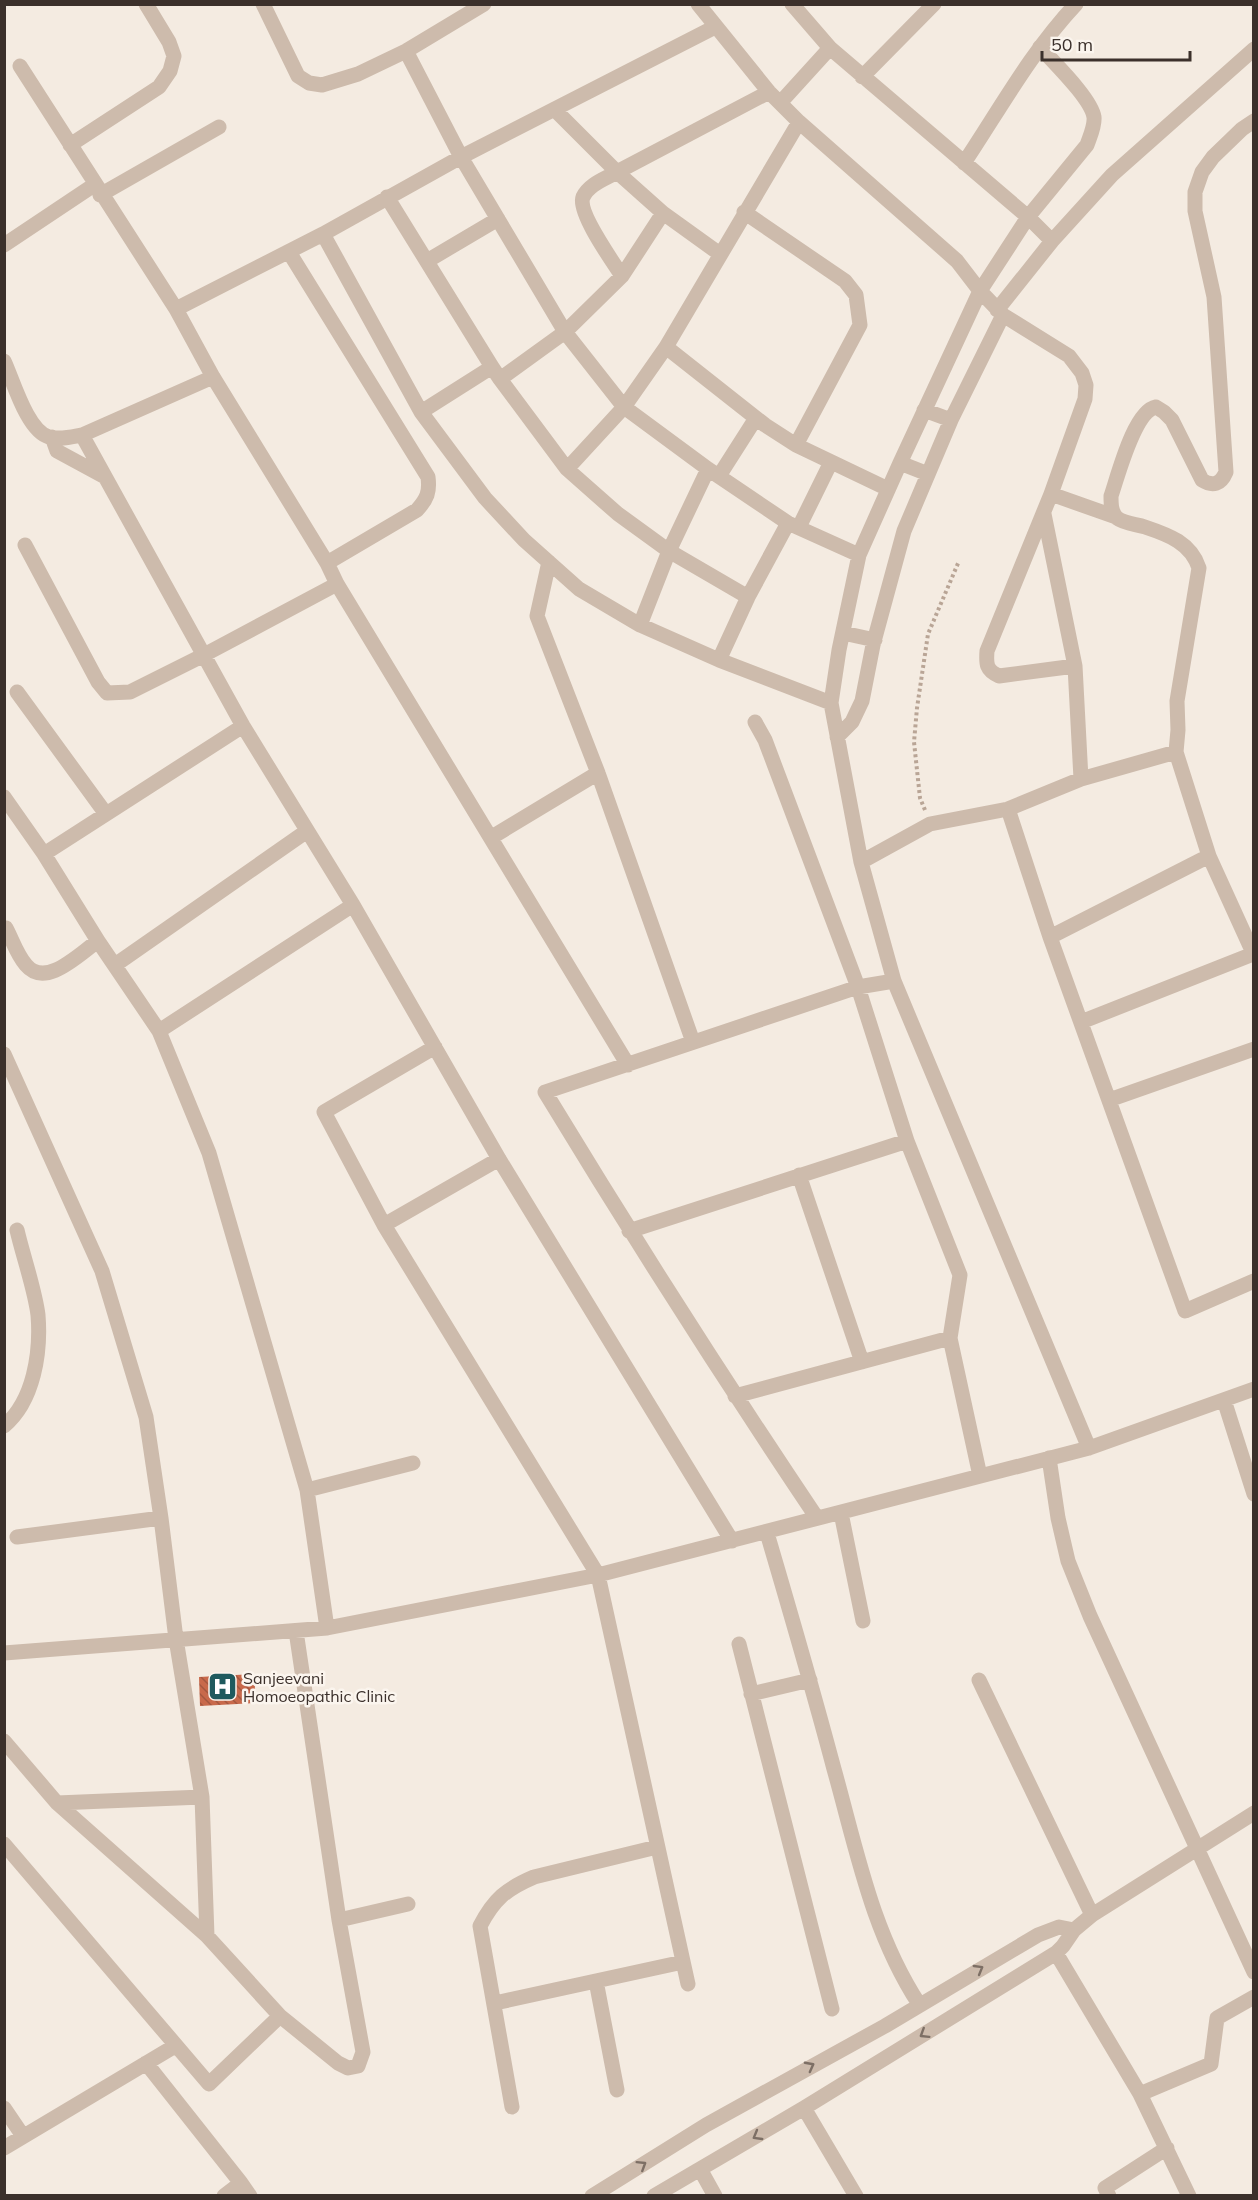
<svg xmlns="http://www.w3.org/2000/svg" width="1258" height="2200" viewBox="0 0 1258 2200" font-family="Mulish,sans-serif">
  <style>
    .building { fill: url(#building-back-hatch) }
    .lines { fill: none; stroke-linecap: round; stroke-linejoin: round }
    .path { stroke: #b9a596; stroke-width: 4; stroke-dasharray: 3 3; stroke-linecap: butt }
    .minor { stroke: #cdbbac; stroke-width: 15 }
    .oneway { stroke: #7d6f65 }
    .labels { text-anchor: middle; dominant-baseline: central; stroke-width: 5; stroke-linejoin: round; paint-order: stroke }
    .poi-label { font-size: 16px; fill: #3b302b; stroke: #fbf5ee; text-anchor: start }
  </style>
  <defs>
    <pattern id="building-back-hatch" width="6" height="6" patternUnits="userSpaceOnUse" patternTransform="scale(1.5)"><rect width="6" height="6" fill="#c8694b"/><path d="M-1 5l2 2M0 0l6 6M5-1l2 2" fill="none" stroke="#a4573f"/></pattern>
  </defs>
  <rect width="100%" height="100%" fill="#f4ebe1"/>
  <path class="building" d="M254,1674L256,1703L200,1706L199,1677Z"/>
  <g class="lines">
    <path class="path" d="M925,810L920,798L914,742L917,708L928,634L959,561"/>
    <path class="minor" d="M263,4L298,76L309,83L322,85L358,74L406,51L484,4
      M698,4L769,92L799,122L957,261L980,291L900,463L859,555L839,650L831,703L861,862L894,981L1089,1448
      M792,4L830,48L1028,217L1052,241
      M715,27L461,157L323,234L421,412L485,498L524,540L579,589L640,625L719,660L831,703
      M1040,47C1053,62 1091,98 1094,117C1095,126 1090,136 1087,145L1028,217L980,291L1003,315L1069,356L1082,373L1086,385L1085,399L1051,494L987,651C986,664 986,670 999,676L1075,666
      M406,51L461,157L565,332L624,407L708,469L788,523L859,555
      M20,66L176,309L213,377L327,563L337,584L628,1065
      M862,77L934,4
      M780,103L830,48
      M555,110L617,172C605,179 589,184 583,197C577,212 613,262 622,276
      M1254,121L1242,129L1213,157L1202,172L1195,192V211L1214,297L1226,472C1221,484 1213,487 1202,480L1172,420L1164,412L1156,407C1134,411 1118,476 1111,496C1111,504 1111,512 1117,518C1125,524 1136,524 1145,527C1169,535 1191,543 1199,568L1177,701L1178,730L1176,752L1209,856L1254,955
      M799,122L666,347L765,425L796,445L888,489
      M70,145L159,87L170,71L174,56L169,42L146,4
      M964,163C1000,109 1031,52 1076,4
      M100,195L219,127
      M387,197L492,367
      M744,212L845,281L856,295L860,325L796,445
      M4,245L94,185
      M289,252L428,477C430,492 427,499 417,510L327,563
      M720,254L663,213L617,172L769,92
      M427,261L498,219
      M176,309L323,234
      M997,310L1052,241L1112,175L1254,49
      M4,361C13,380 27,431 49,437C60,440 71,437 82,435L213,377
      M500,379L567,469L618,514L669,551L748,597
      M924,410L951,420
      M421,412L492,367L500,379L565,332L622,276L663,213
      M82,435L243,726L353,905L499,1159L732,1541
      M52,437L57,451L105,477
      M900,463L928,474
      M567,469L624,407L666,347
      M719,476L756,418
      M1051,494L1116,517
      M1044,514L1075,666L1081,779
      M799,527L831,462
      M25,545L98,682L107,693L130,692L202,656L337,584
      M549,562L537,616L598,773L693,1042
      M640,625L669,551L708,469
      M843,633L875,640
      M719,660L748,597L788,523
      M17,692L106,814
      M755,722L765,740L858,987L907,1141L960,1275L950,1338L980,1476
      M837,737L852,722L862,701L873,645L904,531L951,420L1003,315
      M4,797L44,854L98,941L159,1031L209,1153L307,1490L327,1628
      M1008,809L1050,937L1185,1311L1254,1281
      M492,837L598,773
      M44,854L243,726
      M861,862L930,824L1008,809L1081,779L1176,752
      M6,928C12,939 17,955 26,965C46,989 80,953 98,941
      M1050,937L1209,856
      M115,965L307,831
      M1081,1022L1253,954
      M159,1031L353,905
      M435,1047L324,1112L384,1225L598,1575L688,1984
      M4,1054L102,1271L146,1417L161,1518L176,1639L202,1797L207,1936
      M1109,1100L1254,1049
      M799,1175L862,1362
      M384,1225L499,1159
      M629,1231L907,1141
      M735,1396L950,1338
      M1224,1400L1254,1494
      M4,1426C34,1401 41,1352 38,1315C35,1290 23,1256 17,1230
      M1049,1458L1058,1518L1068,1561L1090,1616L1254,1972
      M307,1490L413,1463
      M841,1513L863,1621
      M817,1518C723,1378 633,1237 545,1092L858,987L894,981
      M767,1533C790,1611 813,1690 834,1769C857,1851 872,1932 919,2004
      M17,1537L161,1518
      M739,1644L832,2009
      M4,1653L327,1628L598,1575L1089,1448L1254,1389
      M979,1680L1092,1915
      M751,1694L810,1680
      M4,1741L57,1803L207,1936L280,2016L338,2063L348,2068L358,2066L363,2052L339,1920L296,1631
      M57,1803L202,1797
      M4,1844L209,2084L280,2016
      M339,1920L408,1904
      M1056,1953L1140,2094L1189,2196
      M596,1981L617,2090
      M495,2003L683,1962
      M146,2063L241,2183
      M1140,2094L1211,2064L1217,2018L1254,1997
      M512,2107L480,1926C494,1899 506,1889 534,1877L657,1847
      M4,2108L23,2136
      M804,2108L856,2196
      M4,2148L175,2046
      M700,2169L715,2196
      M224,2196L241,2183L250,2196
      M592,2196L706,2125L885,2026L1038,1935L1059,1927L1074,1930
      M654,2196L804,2108L1056,1953L1063,1946L1074,1930L1092,1915L1254,1813
      M1109,2196L1105,2188L1167,2148"/>
  </g>
  <defs><path id="oneway-chevron" d="M-2-3.5L2.5 0L-2 3.5" fill="none" stroke-width="1.6" stroke-linecap="round" stroke-linejoin="round" transform="scale(1.5)"/></defs>
  <g class="oneway">
    <use href="#oneway-chevron" transform="translate(979 1969) rotate(-30)"/>
    <use href="#oneway-chevron" transform="translate(924 2034) rotate(148)"/>
    <use href="#oneway-chevron" transform="translate(810 2066) rotate(-28)"/>
    <use href="#oneway-chevron" transform="translate(757 2136) rotate(150)"/>
    <use href="#oneway-chevron" transform="translate(642 2165) rotate(-32)"/>
  </g>
  <defs>
    <symbol id="hospital-square" viewBox="-11 -11 22 22"><rect x="-9" y="-9" width="18" height="18" rx="4" fill="#1f5a5e" stroke="#fbf5ee"/><path d="M-5-5h3v3.5h4V-5h3V5h-3V1.5h-4V5h-3Z" fill="#fff"/></symbol>
  </defs>
  <g fill-rule="evenodd">
    <use href="#hospital-square" x="206" y="1670" width="33" height="33"/>
  </g>
  <g class="labels">
    <g class="poi-label">
      <text x="243" y="1678">Sanjeevani<tspan x="243" dy="18">Homoeopathic Clinic</tspan></text>
    </g>
  </g>
  <rect width="1258" height="2200" fill="none" stroke="#3b302b" stroke-width="12"/>
  <path d="M1042 51v9h148v-9" fill="none" stroke="#3b302b" stroke-width="3"/>
  <text x="1051" y="51" font-size="18" fill="#3b302b" stroke="#fbf5ee" stroke-width="4.5" paint-order="stroke">50 m</text>
</svg>
